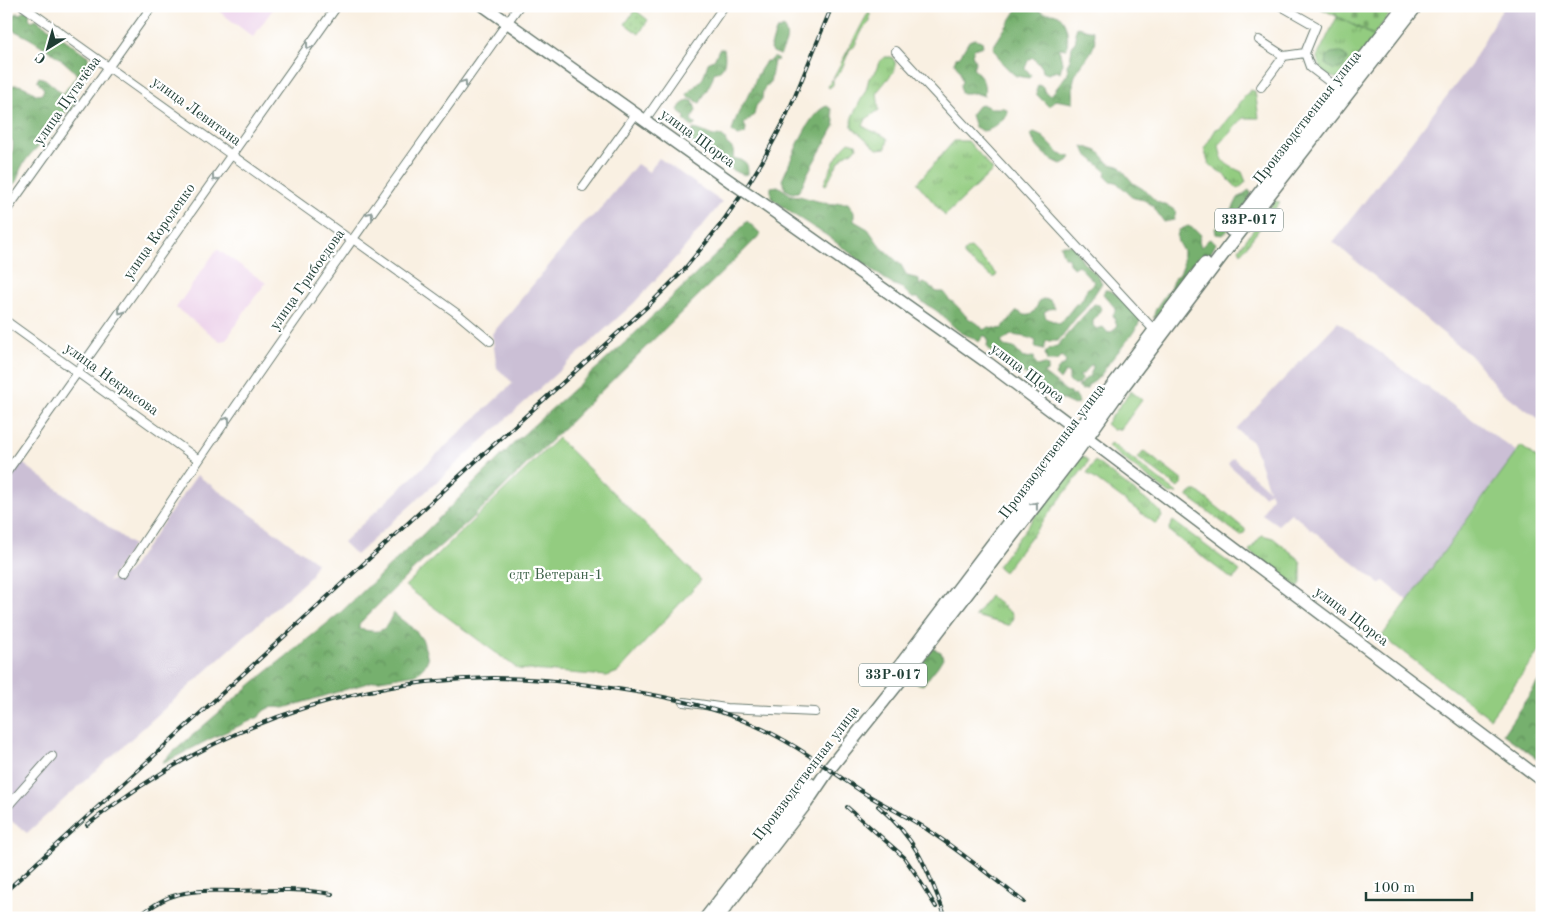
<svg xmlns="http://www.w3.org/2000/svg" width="1548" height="924" viewBox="0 0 1548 924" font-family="'Old Standard TT',serif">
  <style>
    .built { fill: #ecd1ea }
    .industrial { fill: #cbbfd5 }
    .grass { fill: url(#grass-tufts); stroke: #59845a }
    .forest { fill: url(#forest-crowns); stroke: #4a7651 }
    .cemetery { fill: url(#cemetery-stones); stroke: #59845a }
    .park { fill: url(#park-dots); stroke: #59845a }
    .garden { fill: #93cc80; stroke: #59845a }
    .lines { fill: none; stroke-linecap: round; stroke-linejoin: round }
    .minor-casing { stroke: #6b7c71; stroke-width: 10 }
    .primary-casing { stroke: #6b7c71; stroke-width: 14 }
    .trunk-casing { stroke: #6b7c71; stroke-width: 15 }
    .minor { stroke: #fff; stroke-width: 8 }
    .primary { stroke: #fff; stroke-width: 11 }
    .trunk { stroke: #fff; stroke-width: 12 }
    .rail-casing { stroke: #1f3d34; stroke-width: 4 }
    .rail { stroke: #fff; stroke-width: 2; stroke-dasharray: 5.5; stroke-linecap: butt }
    .primary-bridge-casing { stroke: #6b7c71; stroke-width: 14; stroke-linecap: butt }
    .primary-bridge { stroke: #fff; stroke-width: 11 }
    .oneway { stroke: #8f9e9a }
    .labels { text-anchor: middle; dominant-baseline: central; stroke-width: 4.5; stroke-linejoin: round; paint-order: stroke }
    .shield { fill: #fff; stroke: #627771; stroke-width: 1 }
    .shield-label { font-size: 14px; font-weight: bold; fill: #1f3d34 }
    .street-label { font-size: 15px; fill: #1f3d34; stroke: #fff }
    .park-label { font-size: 15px; fill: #3c6147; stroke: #fff }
  </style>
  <defs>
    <pattern id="grass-tufts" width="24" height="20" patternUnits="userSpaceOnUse" patternTransform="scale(1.25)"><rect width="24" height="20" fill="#93cc80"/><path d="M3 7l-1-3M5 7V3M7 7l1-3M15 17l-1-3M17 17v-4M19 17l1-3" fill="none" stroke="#77a76a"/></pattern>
    <pattern id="forest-crowns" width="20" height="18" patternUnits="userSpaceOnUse" patternTransform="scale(1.25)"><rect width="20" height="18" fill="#76b06e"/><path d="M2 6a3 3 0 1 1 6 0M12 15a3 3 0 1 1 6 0" fill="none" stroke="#60905b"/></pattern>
    <pattern id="cemetery-stones" width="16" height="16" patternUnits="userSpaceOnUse" patternTransform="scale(1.25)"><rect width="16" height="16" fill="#93cc80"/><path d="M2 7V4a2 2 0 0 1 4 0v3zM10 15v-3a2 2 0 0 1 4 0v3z" fill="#77a76a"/></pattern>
    <pattern id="park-dots" width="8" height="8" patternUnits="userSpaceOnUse" patternTransform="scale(1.25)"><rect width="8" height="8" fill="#93cc80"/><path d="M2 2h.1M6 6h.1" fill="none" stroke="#77a76a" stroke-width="1.8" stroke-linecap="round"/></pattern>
  </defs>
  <rect width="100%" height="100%" fill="#fff"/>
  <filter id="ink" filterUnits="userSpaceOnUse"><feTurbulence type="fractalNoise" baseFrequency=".02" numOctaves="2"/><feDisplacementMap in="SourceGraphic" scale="10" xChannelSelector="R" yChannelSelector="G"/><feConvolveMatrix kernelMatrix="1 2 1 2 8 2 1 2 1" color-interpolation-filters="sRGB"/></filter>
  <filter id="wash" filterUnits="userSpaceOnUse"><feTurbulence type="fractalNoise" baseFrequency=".0096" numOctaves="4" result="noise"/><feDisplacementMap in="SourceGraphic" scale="20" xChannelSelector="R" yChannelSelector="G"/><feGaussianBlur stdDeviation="1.12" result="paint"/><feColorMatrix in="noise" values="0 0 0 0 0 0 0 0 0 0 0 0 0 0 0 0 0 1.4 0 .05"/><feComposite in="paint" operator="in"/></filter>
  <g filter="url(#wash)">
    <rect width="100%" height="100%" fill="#f9f0e2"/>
    <path class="built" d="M222,6H275L253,37L220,12L223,8Z
      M217,249L266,283L248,306L226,340L220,341L176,308Z"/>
    <path class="industrial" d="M1505,6H1542V421L1500,391L1473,358L1333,242L1471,65L1495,20Z
      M659,158L722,202L681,252L634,303L356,555L343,542L513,383L497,368L492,334L585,222L597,213L637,164L649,172Z
      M1338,322L1517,452L1408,601L1384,581L1380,584L1291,513L1278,525L1262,514L1272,496L1270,491L1264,496L1228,464L1233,458L1269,490L1253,443L1236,429Z
      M17,459L133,545L108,582L128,573L197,475L316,562L310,577L27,833L6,817V475Z"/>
    <path class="grass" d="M868,13L870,14V22L863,29L854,47L850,49L840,73L833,79V85L829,88L828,87Z
      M1337,17L1376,37L1344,78C1328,80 1320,72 1317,57Z
      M885,57H892L895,62V70L877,92L879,110L866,119L863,126C871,132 880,132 888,139L886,148L877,149L852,127V117L866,90L869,78L875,73L879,62Z
      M1250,90L1255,91L1259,118H1243L1219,145C1222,164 1225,164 1242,172L1246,182L1238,189L1224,175L1209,164L1204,149L1216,129L1221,127L1226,121Z
      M954,141H968L993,170L945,216L917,183Z
      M849,142L856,144L857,147L854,151C839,154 833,173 826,185L824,184C830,170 837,152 849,142Z
      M1275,201L1280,202L1241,253L1239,249Z
      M971,248L997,274L995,277H993L967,259L964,256V252L967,249Z
      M1131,391L1142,400L1121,429L1113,430L1106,424Z
      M1111,443L1177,493L1170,494L1108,447Z
      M1144,451L1183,481L1178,488L1138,458Z
      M1081,456L1085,457L1088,461L1087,464L1004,572L998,567V565Z
      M1095,461L1160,511L1162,517L1156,524L1087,473Z
      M1193,491H1197L1245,529V532L1241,536L1187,496Z
      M1173,521L1240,571L1233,580L1170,532L1169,528Z
      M1262,535L1273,538L1298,558L1301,564V583L1298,588L1249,551Z
      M990,596L1012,614L1013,617L1010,625H1008L975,616Z"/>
    <path class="forest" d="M6,6H10L13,15L18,13L21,14L25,10L30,12L29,18L32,21L36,19L88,56V62L92,68C86,81 72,92 73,107L70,111L64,113C59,121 51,136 44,142C35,149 27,157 21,168C16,179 20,183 6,188V163L11,157L13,148V142L6,133V82L10,86C22,82 28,90 38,95L42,94L44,89L37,81L39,77L45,79L63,94L77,75C69,62 22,31 6,28Z
      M1034,7C1037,8 1041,12 1044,13C1048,14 1052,12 1056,14C1067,18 1070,39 1066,49L1059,48L1062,63L1060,73L1057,71L1048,74L1043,72L1042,67L1032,57L1028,61L1025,68L1031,75L1029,78L1016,76L1010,71L1002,63L993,47L1018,8Z
      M783,27C790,36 785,46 780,55L773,52L770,49L776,31Z
      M1077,27L1093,31C1101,51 1079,61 1074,79C1072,86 1074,95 1073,103L1055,100L1049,107L1037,95L1036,91L1038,85L1043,87L1045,92L1049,95L1053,93L1068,73L1067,65L1070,60L1072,47L1076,40L1075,33Z
      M974,39L982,41L983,46L974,49L972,54L975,62L973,69C983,75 986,86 984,96L975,93H961L960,85L962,82L960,71L954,62L956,58L960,56L969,41Z
      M719,49H724C726,60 725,70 714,73L712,80L700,103L696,101L694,98H689L687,94L703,78L708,63L715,58Z
      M1340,52L1345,55L1347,60L1343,67L1334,70L1326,65L1327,56L1331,53Z
      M774,57L778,60L774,61L770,83L763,90L762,99L756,106L754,115L744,124L746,128L745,134L738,136L732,132C735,116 744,103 752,89C754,86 754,82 756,78C758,72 763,67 766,61H769Z
      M688,100L693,101L696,110L691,120L696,124L692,127L684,120L685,117L678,110L681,105Z
      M982,104L990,108H1004L1007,110V115C999,122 994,130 983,131L975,127L971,115L978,106Z
      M827,106L831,109L835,125C828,139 819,152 811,167C806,175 804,184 798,192L792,193L785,189L782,180C791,162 808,111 827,106Z
      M693,129C704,130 710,138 721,136L725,139L727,144C732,147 735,151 733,158C744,161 748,160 748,174L745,175L734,171L721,162L707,150L694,145L691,140Z
      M1034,133L1042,136L1060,154L1071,157L1068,161L1061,164C1048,159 1035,148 1031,135Z
      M1083,146L1098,151L1110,164L1119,166L1133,183L1143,189L1157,202L1168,206L1176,211L1174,220L1164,222L1152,205L1144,200L1134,198L1116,182L1110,181L1105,176L1106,171L1086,154Z
      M778,186L791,195L799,196L832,205L838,203H848L854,212V221L868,229L880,246L901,265L907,276L919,279V283L921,286L922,283L928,284L930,288L934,289L936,292H944L948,297V299C956,303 961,311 967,317C973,322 979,322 983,330L989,327L1001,329L1017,311C1020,312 1022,314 1025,315C1033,317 1037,307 1039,301L1043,299L1050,300L1055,308L1049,309L1044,312L1046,318L1060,324L1075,305L1082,300L1087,289L1094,282L1078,265L1073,268L1069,264L1068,257H1064L1060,245H1071L1075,247L1083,262L1098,276L1102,283L1084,310L1075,319L1058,341H1046L1044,349L1035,347L1036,341C1029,337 1019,336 1011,335L1001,342L1004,346L1014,348L1023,358L1034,357L1035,363L1038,366L1044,364L1048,366V371L1043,373L1066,391L1070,392L1071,396L1075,394L1078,399V403L1074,405L1061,399L1029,377L994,356L987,346L988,340L986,336H983L979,342C974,337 967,336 962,333C952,327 946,318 938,312C931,306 924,305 918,298H912L902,288L890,283L826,235L794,215L771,198V187Z
      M1249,190L1251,193C1245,208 1236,224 1223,235L1216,234L1215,228L1221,227L1222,219L1232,210L1238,198Z
      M747,221L761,234L470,520L415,568L359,624V629C380,633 384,634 393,613L416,631L423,641L428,659L424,667L416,674L374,681L284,708C273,706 264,707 259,717L210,739L162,764L164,760L254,682L340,613L375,580L422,535L514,443L629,339L725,246Z
      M1188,226L1196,230L1201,235L1199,240L1201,247L1209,239L1216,243C1208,263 1184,287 1170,303L1165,306L1154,319C1152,310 1165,296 1170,288C1172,284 1173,280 1175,277C1177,275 1180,274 1181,271C1185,266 1182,258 1183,251C1178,243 1175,239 1179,230Z
      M1105,290C1116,289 1132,310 1140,318V321C1133,335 1122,347 1112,359C1104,369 1100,380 1088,385L1087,389L1082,390L1077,387L1090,375L1093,368L1092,364L1083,374L1079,376L1083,379L1077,385H1073L1069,381V374L1065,372L1060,380L1055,375L1058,369L1066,363L1065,360L1062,356L1057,361H1047L1045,353L1050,348L1057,346L1094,304L1099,305L1101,309L1093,321V326L1097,329L1103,327L1108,333L1113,331L1117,326L1113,315L1116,309L1103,294Z
      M932,648L941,652L943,658L938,666L923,685C916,683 912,683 911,675Z
      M1542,676V762L1503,734Z"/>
    <path class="cemetery" d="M1316,6H1396L1374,35Z"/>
    <path class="park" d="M635,10L648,20L639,34L625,24Z"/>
    <path class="garden" d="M558,438L701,580L618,672L607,676L518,669L405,586Z
      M1521,446L1542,462V647L1490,718L1382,636Z"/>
  </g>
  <g filter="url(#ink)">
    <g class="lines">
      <defs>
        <path id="minor" d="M23,6L352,241
          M1281,6L1316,26L1305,53L1310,67L1339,89
          M1259,40L1284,56
          M896,51L1154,330
          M1261,87L1284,56L1305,53
          M645,120L724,6
          M583,187L636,114
          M6,211L152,6
          M353,239L459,315L490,341
          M6,321L199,460
          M6,473L337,6
          M124,573C249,380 386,194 519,6
          M684,702L726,708L815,712
          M6,808L52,756"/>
        <path id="primary" d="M484,6L731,182
          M762,203L988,363L1542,780"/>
        <path id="trunk" d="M1231,230L1404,6
          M891,678L1205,264
          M706,918L810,784
          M717,918L806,803L829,769L902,678L1077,451L1124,385L1229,246L1416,6"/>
      </defs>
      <use href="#minor" class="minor-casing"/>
      <use href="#primary" class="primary-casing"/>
      <use href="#trunk" class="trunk-casing"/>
      <use href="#minor" class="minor"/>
      <use href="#primary" class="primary"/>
      <use href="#trunk" class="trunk"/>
      <defs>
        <path id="rail" d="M878,806C918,840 928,871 946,918
          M847,807L904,857L915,873L936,907
          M87,825C206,731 340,680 493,678C527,678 562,681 596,686C650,693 706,703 756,726C795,743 826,768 861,791C883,805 907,816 928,830C961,852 992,877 1024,902
          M6,891L489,449L649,305L682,272L721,224L742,194L762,162L782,125L795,96L832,6
          M137,918C148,909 160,900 173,896C193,889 215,891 235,891C267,890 300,888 332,894"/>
      </defs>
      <use href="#rail" class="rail-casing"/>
      <use href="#rail" class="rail"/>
      <defs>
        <path id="primary-bridge" d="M731,182L762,203"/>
      </defs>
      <use href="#primary-bridge" class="primary-bridge-casing"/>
      <use href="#primary-bridge" class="primary-bridge"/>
    </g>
    <defs><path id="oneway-chevron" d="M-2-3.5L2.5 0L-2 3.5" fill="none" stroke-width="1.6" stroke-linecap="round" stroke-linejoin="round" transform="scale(1.25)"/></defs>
    <g class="oneway">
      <use href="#oneway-chevron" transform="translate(309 46) rotate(126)"/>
      <use href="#oneway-chevron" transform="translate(464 83) rotate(-54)"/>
      <use href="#oneway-chevron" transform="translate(215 178) rotate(125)"/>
      <use href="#oneway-chevron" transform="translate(370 215) rotate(-55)"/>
      <use href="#oneway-chevron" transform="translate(121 311) rotate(125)"/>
      <use href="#oneway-chevron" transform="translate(227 420) rotate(-55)"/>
      <use href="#oneway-chevron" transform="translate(1035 505) rotate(-52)"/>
    </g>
  </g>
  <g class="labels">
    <g class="shield">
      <rect x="1215" y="208.5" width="68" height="23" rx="4"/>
      <rect x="859" y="663.5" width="68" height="23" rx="4"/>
    </g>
    <g class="shield-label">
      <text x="1249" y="220">33Р-017</text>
      <text x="893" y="675">33Р-017</text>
    </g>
    <g class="street-label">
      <text transform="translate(68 101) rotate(-55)">улица Пугачёва</text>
      <text transform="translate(196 112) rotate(36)">улица Левитана</text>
      <text transform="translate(1308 118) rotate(-52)">Производственная улица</text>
      <text transform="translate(697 139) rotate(36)">улица Щорса</text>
      <text transform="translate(160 232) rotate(-55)">улица Короленко</text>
      <text transform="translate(308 280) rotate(-55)">улица Грибоедова</text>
      <text transform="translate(1027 374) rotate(37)">улица Щорса</text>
      <text transform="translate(111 380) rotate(36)">улица Некрасова</text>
      <text transform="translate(1053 452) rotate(-53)">Производственная улица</text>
      <text transform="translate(1351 617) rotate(37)">улица Щорса</text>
      <text transform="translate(807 774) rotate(-53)">Производственная улица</text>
    </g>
    <g class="park-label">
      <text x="556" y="575">сдт Ветеран-1</text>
    </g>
  </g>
  <rect width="1548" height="924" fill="none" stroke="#fff" stroke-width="25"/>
  <g transform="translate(48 48) rotate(217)" stroke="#ffffff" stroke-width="4" paint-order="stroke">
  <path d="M0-4L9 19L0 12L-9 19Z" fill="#1f3d34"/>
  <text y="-8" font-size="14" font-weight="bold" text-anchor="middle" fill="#1f3d34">С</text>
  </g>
  <path d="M1366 892v8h106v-8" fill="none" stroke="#1f3d34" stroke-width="2.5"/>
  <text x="1373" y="892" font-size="15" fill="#1f3d34" stroke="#ffffff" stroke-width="4" paint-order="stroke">100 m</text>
</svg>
